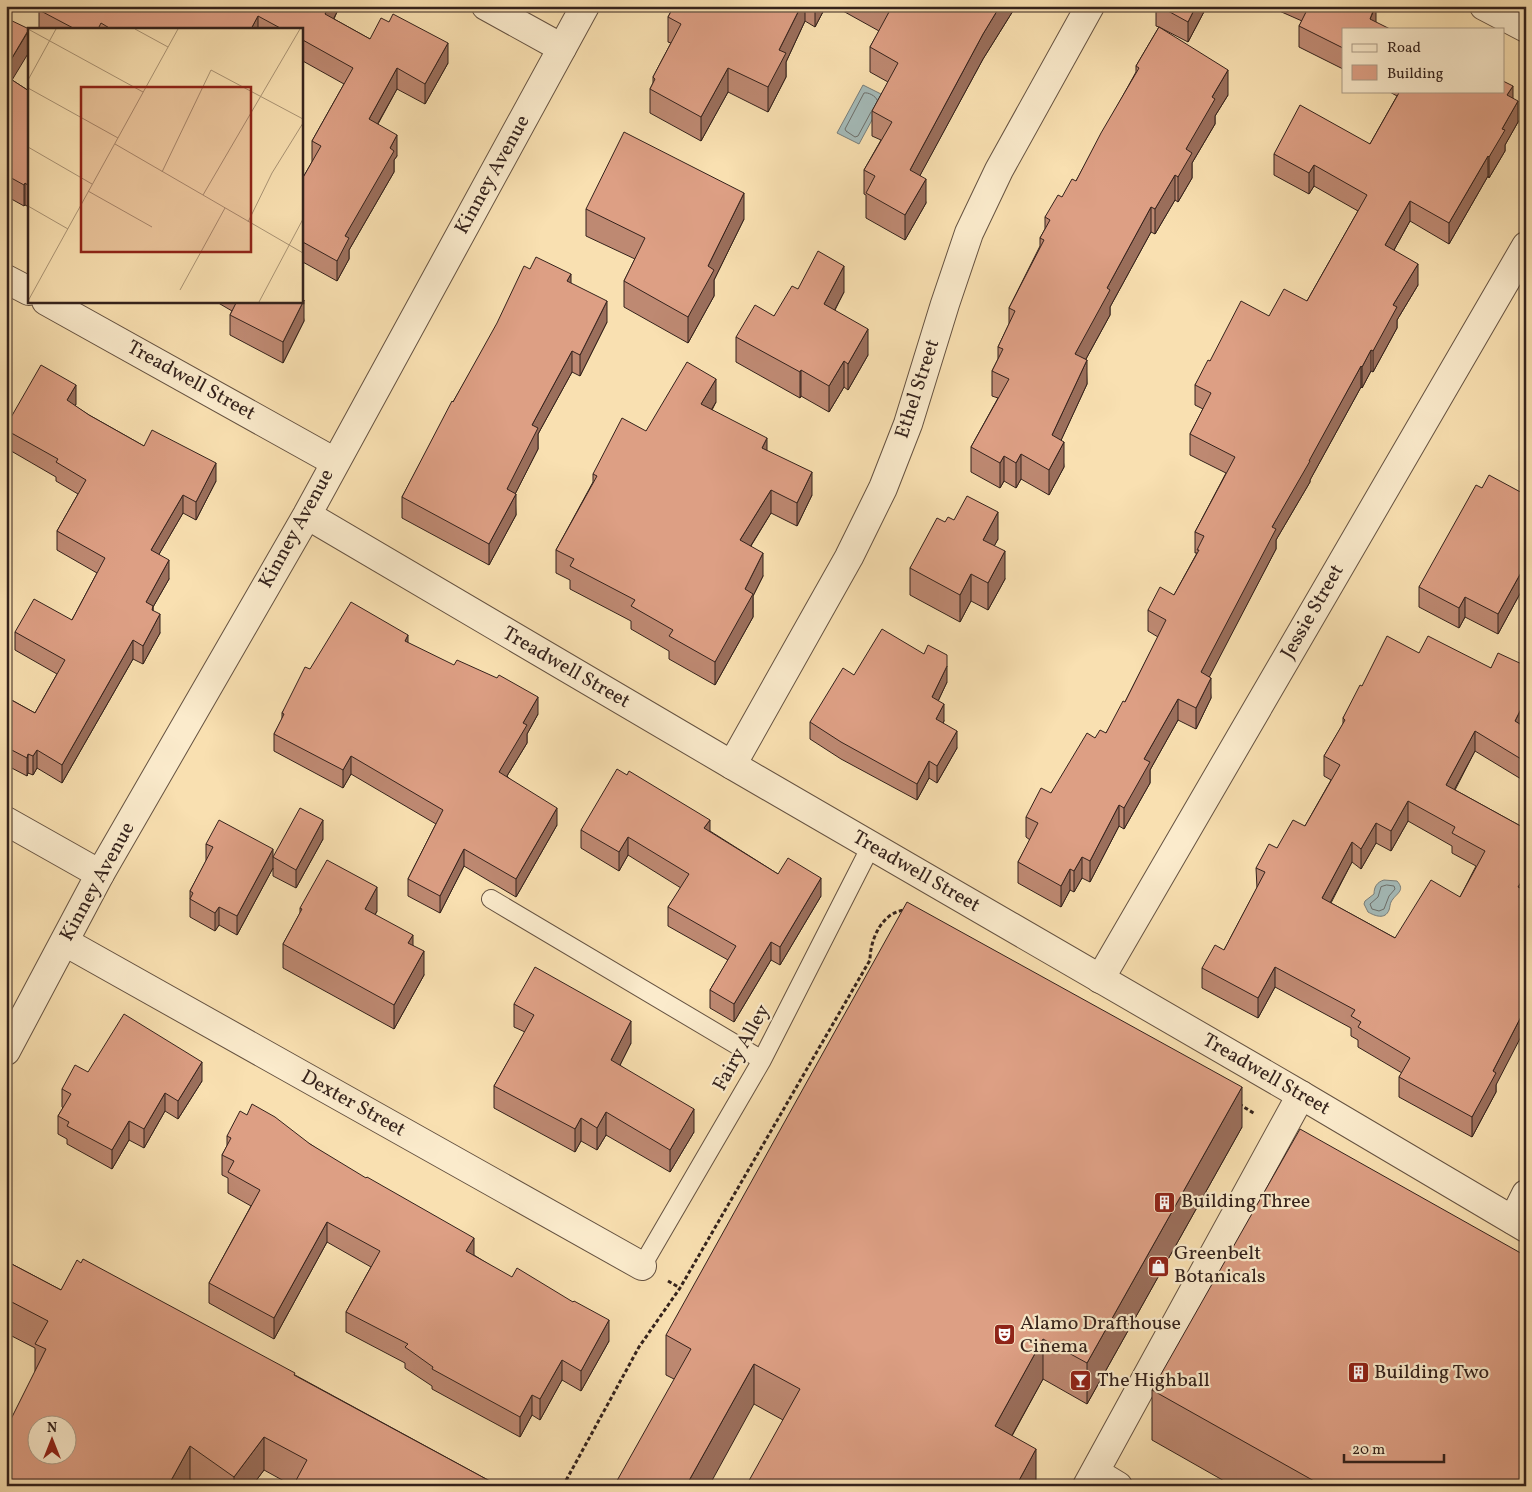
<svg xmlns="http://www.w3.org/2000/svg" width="1532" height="1492" viewBox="0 0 1532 1492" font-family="Vollkorn,serif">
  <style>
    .water { fill: #a4bab8; stroke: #777d7a }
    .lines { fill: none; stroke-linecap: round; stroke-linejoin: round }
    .shore { stroke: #6c6e6a; stroke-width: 1 }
    .service-casing { stroke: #655241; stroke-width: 20 }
    .minor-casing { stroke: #655241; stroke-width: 30 }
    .tertiary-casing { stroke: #655241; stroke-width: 30 }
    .path { stroke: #34221c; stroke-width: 3; stroke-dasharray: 4 2.5; stroke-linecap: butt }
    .service { stroke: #fbebcc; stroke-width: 18 }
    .minor { stroke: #fbebcc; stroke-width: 28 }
    .tertiary { stroke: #fbebcc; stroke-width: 28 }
    .wall { fill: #be8972; stroke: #34221c; fill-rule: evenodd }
    .shaded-wall { fill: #9b6f5c; stroke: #34221c }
    .building { fill: #dd9f84; stroke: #34221c; fill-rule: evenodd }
    .labels { text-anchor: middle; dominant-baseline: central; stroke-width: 4.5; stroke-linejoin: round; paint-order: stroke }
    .street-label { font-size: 20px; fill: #34221c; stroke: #fbebcc }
    .poi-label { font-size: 20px; fill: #34221c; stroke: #fbebcc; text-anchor: start }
    .inset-road { fill: none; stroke: #aa9475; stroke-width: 1 }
    .view { fill: #8f2418; fill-opacity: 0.15; stroke: #8f2418; stroke-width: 2.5 }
    .inset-edge { fill: none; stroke: #34221c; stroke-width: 2.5 }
  </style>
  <rect width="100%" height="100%" fill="#f9e0b1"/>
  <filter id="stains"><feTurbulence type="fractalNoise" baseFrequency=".004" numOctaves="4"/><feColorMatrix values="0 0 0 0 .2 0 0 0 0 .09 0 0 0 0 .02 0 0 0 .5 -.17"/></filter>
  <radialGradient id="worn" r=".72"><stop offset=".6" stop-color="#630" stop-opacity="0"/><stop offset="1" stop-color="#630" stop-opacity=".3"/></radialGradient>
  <path class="water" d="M863,85L885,96L859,144L837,133Z
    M1384,880L1397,881C1406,891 1396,893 1391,902C1390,904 1390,907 1389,910C1385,920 1375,916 1368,912L1364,904L1365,901L1374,894C1374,887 1377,882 1384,880Z"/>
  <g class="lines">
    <path class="shore" d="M871,112L858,136L855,137L846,131L845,129L864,93C868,92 876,96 877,100
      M1387,885L1394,886L1395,889L1389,896L1384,909L1379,911L1372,909L1370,904L1378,897L1381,887Z"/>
    <defs>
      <path id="service" d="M491,899L762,1060
        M642,1266L762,1060L871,846"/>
      <path id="minor" d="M486,6L562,48
        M1484,6L1526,28
        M6,279L29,291
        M46,301L335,462
        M732,765L849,557L883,488L908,424L945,304L969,233L999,170L1090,6
        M6,821L100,874
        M65,942L642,1266
        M1100,979L1526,246
        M1513,1220L1526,1194
        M1095,1472L1118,1486
        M1087,1486L1301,1095"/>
      <path id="tertiary" d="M307,515L732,765L1301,1095L1526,1228
        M6,1051L100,874L307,515L585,6"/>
    </defs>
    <use href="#service" class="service-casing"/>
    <use href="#minor" class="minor-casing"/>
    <use href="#tertiary" class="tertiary-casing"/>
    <path class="path" d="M1239,1104L1255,1114
      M668,1281L680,1288
      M563,1486L639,1347L680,1288L870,960C870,940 882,911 906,910"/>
    <use href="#service" class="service"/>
    <use href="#minor" class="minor"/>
    <use href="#tertiary" class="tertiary"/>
  </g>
  <path class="wall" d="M337,6V12L334,19L370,39L448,63L425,104L397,89L378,124L397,156L394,160V172L349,250V259L337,281L301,261V181L312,162V141L344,84L301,60V29H39V10Z
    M674,6H826L815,27L805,21L786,62V77L768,112L728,92L701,141L650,113V89L653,83V77L671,43L668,42V17Z
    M834,6H1016L983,59L920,175L926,203L905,240L866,218V195L864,194V170L881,140L872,136V111L888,82L870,72V47L879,31Z
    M1156,6H1207L1188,42L1159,27L1228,95L1215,116V124L1192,163V178L1178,202L1175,200L1155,234L1151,232L1110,307V315L1086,359L1087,384L1061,440L1064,467L1049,495L1021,479L1016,488L1004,481L1000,488L971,472V447L998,398L992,396V371L998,359V347L1009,324V308L1040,246V238L1045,229V217L1076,181L1136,72V66L1159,27L1156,26Z
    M1250,6H1262L1259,11Z
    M1268,6H1375L1343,29V69L1299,47V26L1302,21Z
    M6,18L12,80L29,91V207L25,205L24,206L6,196Z
    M1388,91H1503L1513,98L1518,122L1505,145V151L1489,178L1488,176L1449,244L1410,221L1394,250L1418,285L1397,320V328L1373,372L1371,371L1362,388L1361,387L1310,480V482L1276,540V549L1209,676L1211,698L1196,729L1178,720L1150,770V783L1124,829L1119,826L1090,882L1082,878L1074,892L1070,890L1061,907L1018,883V862L1030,840L1026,837V817L1051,793L1095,738L1106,733L1125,702L1158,637L1148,631V610L1174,595L1197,553H1195V532L1226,473L1190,455V434L1203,409L1195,405V385L1210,361L1269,316L1307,301L1358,211L1314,186L1309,194L1274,175V154L1370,144L1397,96Z
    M586,209L744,219L714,280V296L688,343L624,307V281L635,259L586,236Z
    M530,269L571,283L607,322L580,376L572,372L538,434V449L515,494L516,515L489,565L402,518V497L453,402Z
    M798,289L844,292L835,310L868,355L848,390L844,387L829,412L801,396L800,398L736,362V337L774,316Z
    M215,301H301L304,321L283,363L230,335V315L232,311Z
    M716,402L712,410L812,495L797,526L771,513L751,546L763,576L753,596V617L715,685L669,659V651L631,629V621L570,589V580L556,573V550L593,482V474L646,431Z
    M76,404L75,406L89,415L144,446L216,481L196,520L183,513L159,554L169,579L153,607V611L160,633L143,664L133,659L62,783L37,768L33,775L28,773L27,776L6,765V697L35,713L57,674L15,650V632L72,620L97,573L57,550V531L78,494L56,481V477L6,448V430Z
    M1482,488L1526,495V590L1523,588L1498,634L1465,617L1459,628L1419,607V587Z
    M945,522L998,539L994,546L1005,579L988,610L971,601L960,622L910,595V568Z
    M408,643L538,714L527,734V743L507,776L557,825L516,897L464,866L440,913L408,896V879L436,824L351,774L343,788L274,751V734L282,719V713L310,669Z
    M1419,653L1491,668L1526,666V719L1523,726L1526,728V782L1475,751L1455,790L1526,829L1496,1085V1092L1472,1137L1399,1097V1077L1402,1073L1358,1047V1040L1351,1036V1028L1275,987L1258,1018L1202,988V968L1224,950L1257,888L1256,868L1277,848L1305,826L1331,780L1324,776V756L1343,724V718L1362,686ZM1408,821L1452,846V853L1476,866L1460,897L1395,938L1331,903L1352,862L1361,869L1376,843L1391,851Z
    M854,675L947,682L938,701L944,721L943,723L957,748L937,783L929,778L917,800L841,759L810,739V722Z
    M581,830L710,831L778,874L821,896L780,965L771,960L734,1022L710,1008V990L728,960L668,926V907L681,888L628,855L619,871L581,848Z
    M323,839L296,888L273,876V868L237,935L219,925L215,931L190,917V891L206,861V844L273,857Z
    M300,908L377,911L375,915L413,945L424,975L394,1029L283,968V944L300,913Z
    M514,1004L631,1043L620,1065L694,1132L670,1172L606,1135L597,1150L581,1141L575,1152L494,1108V1086L525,1032L514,1027Z
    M88,1072L202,1081L178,1119L165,1111L144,1148L129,1140L112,1169L67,1144V1139L58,1134V1116L63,1108L62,1107V1089Z
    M247,1115L310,1144L474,1255L609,1341L581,1391L562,1380L540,1420L532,1415L520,1437L432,1389V1386L405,1368V1363L346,1332V1312L371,1267L327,1242L274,1339L209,1303V1283L251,1206L228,1193V1178L222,1175V1155L227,1146V1136Z
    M1242,1127L1087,1404L1043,1379L1012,1436L1036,1486L783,1420L754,1404L674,1379L666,1375V1335Z
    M6,1261L61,1290L295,1375L499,1486H293L264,1470L252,1486H200L35,1372V1348L6,1333Z
    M1152,1390L1526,1486H1233L1152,1440Z"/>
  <path class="shaded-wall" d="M329,6H337V12L325,35V14Z
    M801,6H805V21L786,62V77L768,112V87L779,50Z
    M815,6H826L815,27Z
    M1000,6H1016L983,59L910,194V170L983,34Z
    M1196,6H1207L1188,42V22Z
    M1376,6V27L1370,19Z
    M258,16V29H251Z
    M29,30V52L6,90V68Z
    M448,43V63L425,104V84Z
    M397,68V89L369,139V119Z
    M728,68V92L701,141V117Z
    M1228,70V95L1215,116V124L1192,163V178L1178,202V177L1186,149L1212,97Z
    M1513,86V107L1507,95Z
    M1518,101V122L1505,145V151L1489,178V157L1502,129Z
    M397,135V156L394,160V172L349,250V259L337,281V261L345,236L390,148Z
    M1488,156V176L1449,244V223Z
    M1314,165V186L1309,194V173Z
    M1175,175V200L1155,234V209Z
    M926,179V203L905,240V215Z
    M25,183V205L24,206V185Z
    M744,193V219L714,280V296L688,343V317L708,266Z
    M1410,201V221L1385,266V245Z
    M1151,207V232L1110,307V315L1075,379V354L1107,288Z
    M1418,264V285L1397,320V328L1373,372V351L1393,305Z
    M844,266V292L824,330V304Z
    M571,274V295L567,281Z
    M304,300V321L283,363V342Z
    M607,301V322L580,376V355Z
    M868,329V355L848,390V364Z
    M1371,350V371L1362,388V367Z
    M572,351V372L538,434V449L507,510V489L532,425Z
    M1087,360V384L1052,460V435Z
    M844,361V387L829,412V386Z
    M1361,366V387L1310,480V482L1276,540V549L1201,693V672L1272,527Z
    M801,370V396L800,398V372Z
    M716,379V402L701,427V404Z
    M76,385V404L67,419V400Z
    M767,438V461L762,448Z
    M1064,442V467L1049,495V470Z
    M1021,454V479L1016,488V463Z
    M1004,456V481L1000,488V463Z
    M216,463V481L196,520V502Z
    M812,472V495L797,526V503Z
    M771,490V513L740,563V540Z
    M516,494V515L489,565V544Z
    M183,495V513L151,568V550Z
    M998,512V539L983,567V540Z
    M1005,551V579L988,610V583Z
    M763,553V576L753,596V617L715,685V662L745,589Z
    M169,560V579L153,607V625L146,602Z
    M1523,569V588L1498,634V614Z
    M971,574V601L960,622V595Z
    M1465,597V617L1459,628V608Z
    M160,614V633L143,664V646Z
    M408,635V653L405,641Z
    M133,640V659L62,783V765Z
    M947,666V682L932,714V697Z
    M1211,678V698L1196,729V708Z
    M538,697V714L527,734V743L499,789V772L523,723Z
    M1178,699V720L1150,770V783L1124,829V808L1144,759Z
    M1526,699V719L1515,741V721Z
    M944,704V721L936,736V719Z
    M957,731V748L937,783V766Z
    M1475,731V751L1446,805V785Z
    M37,750V768L33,775V756Z
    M28,754V773L27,776V758Z
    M351,756V774L343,788V770Z
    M929,761V778L917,800V784Z
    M1408,801V821L1391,851V831Z
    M1119,805V826L1090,882V861Z
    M557,808V825L516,897V879Z
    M323,820V839L296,888V870Z
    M710,820V838L704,828Z
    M1376,823V843L1361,869V849Z
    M628,837V855L619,871V852Z
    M1352,842V862L1322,918V898Z
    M273,849V868L237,935V916Z
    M464,849V866L440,913V896Z
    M1082,857V878L1074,892V871Z
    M1070,869V890L1061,907V886Z
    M1526,874V893L1518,887Z
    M821,878V896L780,965V947Z
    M377,887V911L365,933V909Z
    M219,907V925L215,931V913Z
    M413,935V959L408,943Z
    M771,942V960L734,1022V1004Z
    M424,951V975L394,1029V1005Z
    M1275,967V987L1258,1018V998Z
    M1526,1007V1027L1496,1085V1092L1472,1137V1117L1493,1071Z
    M631,1021V1043L611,1083V1060Z
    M202,1062V1081L178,1119V1101Z
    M1242,1087V1127L1087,1404V1363Z
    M165,1093V1111L144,1148V1129Z
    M694,1109V1132L670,1172V1150Z
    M606,1112V1135L597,1150V1128Z
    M581,1118V1141L575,1152V1129Z
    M129,1121V1140L112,1169V1150Z
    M327,1222V1242L274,1339V1318Z
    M474,1238V1258L466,1251Z
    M609,1320V1341L581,1391V1371Z
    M1043,1339V1379L995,1466V1426Z
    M562,1360V1380L540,1420V1399Z
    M754,1364V1404L709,1486H686Z
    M532,1395V1415L520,1437V1417Z
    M264,1437V1470L252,1486H234V1477Z
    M190,1446V1479L187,1486H168Z
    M1036,1449V1486H1016Z"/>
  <path class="building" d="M41,6H329L325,14L370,39L381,18L389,22L393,14L448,43L425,84L397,68L369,119L397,135L390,148L394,151L345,236L349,238L337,261L301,241V181L321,146L312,141L353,68L301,39V29H282L258,16L251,29H111L101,23L98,29H75L39,10Z
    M674,6H801L779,50L786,53L768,87L728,68L701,117L650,89L655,79L653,77L681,24L668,17Z
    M879,6H1000L983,34L910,170L926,179L905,215L866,193L875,176L864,170L892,122L872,111L898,63L870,47L889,12Z
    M1159,6H1196L1188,22Z
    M1309,6H1375L1370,19L1390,29H1343V48L1299,26Z
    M6,18L29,29L6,68Z
    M1159,27L1228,70L1212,97L1215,99L1186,149L1192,153L1178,177L1175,175L1155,209L1151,207L1107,288L1110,290L1075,354L1087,360L1052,435L1064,442L1049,470L1021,454L1016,463L1004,456L1000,463L971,447L1009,379L992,371L1003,349L998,347L1015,311L1009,308L1044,240L1040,238L1050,220L1045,217L1058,195L1062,197L1072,179L1076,181L1101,133L1139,68L1136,66Z
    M6,76L29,91V186L25,183L24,185L6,175Z
    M1503,81L1513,86L1507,95L1518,101L1502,129L1505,130L1489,157L1488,156L1449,223L1410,201L1385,245L1418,264L1393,305L1397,307L1373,351L1371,350L1362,367L1361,366L1309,461H1310L1272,527L1276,529L1201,672L1211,678L1196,708L1178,699L1144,759L1150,762L1124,808L1119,805L1090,861L1082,857L1074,871L1070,869L1061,886L1018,862L1038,823L1026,817L1041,788L1051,793L1087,733L1095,738L1100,730L1106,733L1123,701L1125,702L1166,620L1148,610L1160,587L1174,595L1199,550H1197L1204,536L1195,532L1235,457L1190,434L1211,393L1195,385L1208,360L1210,361L1241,301L1269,316L1284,289L1307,301L1367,195L1314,165L1309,173L1274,154L1300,105L1370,144L1400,91H1503Z
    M624,132L744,193L708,266L714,270L688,317L624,281L645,238L586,209Z
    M818,251L844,266L824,304L868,329L848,364L844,361L829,386L801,370L800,372L736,337L755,305L774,316L792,286L798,289Z
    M536,257L571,274L567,281L607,301L580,355L572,351L532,425L538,428L507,489L516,494L489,544L402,497L452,401L453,402L497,323L524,266L530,269Z
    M301,299L304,300L283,342L230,315L237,301H301Z
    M687,362L716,379L701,404L767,438L762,448L812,472L797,503L771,490L740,540L763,553L745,589L753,594L715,662L669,636L673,630L631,606L635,600L570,566L574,559L556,550L597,476L593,474L622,418L646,431Z
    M41,365L76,385L67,400L89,415L144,446L152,430L216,463L196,502L183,495L151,550L169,560L146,602L153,606L152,610L160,614L143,646L133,640L62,765L37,750L33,756L28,754L27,758L6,747V697L35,713L65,660L15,632L34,599L72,620L105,558L57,531L86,480L56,462L58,459L6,430V426Z
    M1489,475L1526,495V570L1523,569L1498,614L1465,597L1459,608L1419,587L1476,485L1482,488Z
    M967,496L998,512L983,540L1005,551L988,583L971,574L960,595L910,568L937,518L945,522L948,517L954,520Z
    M351,602L408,635L405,641L454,665L457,660L497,678L499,675L538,697L523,723L527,725L499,772L557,808L516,879L464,849L440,896L408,879L443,810L351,756L343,770L274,734L284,714L282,713L305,667L310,669Z
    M882,629L924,654L928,645L947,655V666L932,697L944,704L936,719L957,731L937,766L929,761L917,784L841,742L810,722L843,668L854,675Z
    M1387,636L1419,653L1428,636L1491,668L1498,653L1526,666V699L1515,721L1526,728V762L1475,731L1446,785L1526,829V874L1518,887L1526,891V1007L1493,1071L1496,1073L1472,1117L1399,1077L1410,1058L1358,1027L1361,1022L1351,1016L1355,1010L1275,967L1258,998L1202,968L1215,945L1224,950L1265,872L1256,868L1269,844L1277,848L1293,820L1305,826L1340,765L1324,756L1345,720L1343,718L1360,685L1362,686ZM1408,801L1455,827L1452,833L1485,851L1460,897L1431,880L1395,938L1322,898L1352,842L1361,849L1376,823L1391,831Z
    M617,769L627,775L629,771L710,820L704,828L778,874L788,858L821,878L780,947L771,942L734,1004L710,990L736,946L668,907L689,874L628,837L619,852L581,830Z
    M300,808L323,820L296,870L273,857Z
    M219,820L273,849L237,916L219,907L215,913L190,899L193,893L190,891L213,847L206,844Z
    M327,860L377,887L365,909L413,935L408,943L424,951L394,1005L283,944L302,909L300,908Z
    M907,902L1242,1087L1087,1363L1043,1339L995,1426L1036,1449L1016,1486H746L800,1389L754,1364L686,1486H614L691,1349L666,1335Z
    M535,967L631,1021L611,1060L694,1109L670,1150L606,1112L597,1128L581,1118L575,1129L494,1086L534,1015L514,1004Z
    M124,1014L202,1062L178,1101L165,1093L144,1129L129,1121L112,1150L67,1126L69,1122L58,1116L71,1094L62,1089L75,1065L88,1072Z
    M252,1104L275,1117L310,1144L366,1178L367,1177L474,1238L466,1251L512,1277L517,1268L573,1302L574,1301L609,1320L581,1371L562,1360L540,1399L532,1395L520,1417L432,1369L433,1367L405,1347L408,1344L346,1312L380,1251L327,1222L274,1318L209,1283L260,1190L228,1172L234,1161L222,1155L231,1138L227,1136L240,1111L247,1115Z
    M1300,1129L1526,1256V1486H1323L1152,1390Z
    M83,1259L295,1373L294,1375L499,1486H293L307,1460L264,1437L234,1477L190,1446L168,1486H6V1429L46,1349L35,1344L48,1321L6,1299V1261L61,1290L77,1260L81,1263ZM38,1424H68V1454H38Z"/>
  <defs>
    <symbol id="building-square" viewBox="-11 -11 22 22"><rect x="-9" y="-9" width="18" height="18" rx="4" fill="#8f2418" stroke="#fbebcc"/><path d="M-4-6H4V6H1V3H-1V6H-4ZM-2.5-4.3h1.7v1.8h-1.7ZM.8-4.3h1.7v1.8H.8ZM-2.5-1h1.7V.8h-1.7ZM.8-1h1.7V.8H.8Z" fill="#fff"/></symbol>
    <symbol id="shop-square" viewBox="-11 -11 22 22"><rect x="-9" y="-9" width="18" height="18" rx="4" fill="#8f2418" stroke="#fbebcc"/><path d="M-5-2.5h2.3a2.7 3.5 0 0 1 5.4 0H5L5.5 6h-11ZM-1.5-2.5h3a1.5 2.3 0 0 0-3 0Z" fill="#fff"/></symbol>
    <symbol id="theatre-square" viewBox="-11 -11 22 22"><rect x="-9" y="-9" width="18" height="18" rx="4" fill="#8f2418" stroke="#fbebcc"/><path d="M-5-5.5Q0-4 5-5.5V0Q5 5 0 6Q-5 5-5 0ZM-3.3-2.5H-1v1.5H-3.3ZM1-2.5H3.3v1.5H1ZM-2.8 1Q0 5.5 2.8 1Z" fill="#fff"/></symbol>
    <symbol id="bar-square" viewBox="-11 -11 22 22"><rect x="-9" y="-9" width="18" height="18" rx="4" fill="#8f2418" stroke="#fbebcc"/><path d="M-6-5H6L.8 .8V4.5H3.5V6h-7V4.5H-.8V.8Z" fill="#fff"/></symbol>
  </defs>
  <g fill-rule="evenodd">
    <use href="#building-square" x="1152" y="1190" width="25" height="25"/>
    <use href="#shop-square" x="1146" y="1254" width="25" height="25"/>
    <use href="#theatre-square" x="992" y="1322" width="25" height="25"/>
    <use href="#building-square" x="1346" y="1360" width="25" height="25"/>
    <use href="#bar-square" x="1068" y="1368" width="25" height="25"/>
  </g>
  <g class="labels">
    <g class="street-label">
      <text transform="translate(493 175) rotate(-61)">Kinney Avenue</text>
      <text transform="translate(191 381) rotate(29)">Treadwell Street</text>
      <text transform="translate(918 389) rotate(-72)">Ethel Street</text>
      <text transform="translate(297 529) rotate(-61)">Kinney Avenue</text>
      <text transform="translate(1313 612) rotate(-60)">Jessie Street</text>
      <text transform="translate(566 668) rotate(30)">Treadwell Street</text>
      <text transform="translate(916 872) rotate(30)">Treadwell Street</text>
      <text transform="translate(98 882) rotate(-61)">Kinney Avenue</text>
      <text transform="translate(742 1048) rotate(-61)">Fairy Alley</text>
      <text transform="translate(1266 1075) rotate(30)">Treadwell Street</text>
      <text transform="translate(353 1104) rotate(29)">Dexter Street</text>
    </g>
    <g class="poi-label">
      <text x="1181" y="1202">Building Three</text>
      <text x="1174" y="1254">Greenbelt<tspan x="1174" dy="23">Botanicals</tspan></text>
      <text x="1020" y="1324">Alamo Drafthouse<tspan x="1020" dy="23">Cinema</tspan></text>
      <text x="1374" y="1373">Building Two</text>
      <text x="1097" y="1381">The Highball</text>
    </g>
  </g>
  <g transform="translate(28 28)">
    <rect width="275" height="275" fill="#f9e0b1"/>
    <path class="inset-road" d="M0,1L115,64M107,1L140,19M0,52L28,1M0,60L90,110M87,116L275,225M0,119L64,156M134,144L183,42L275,91M60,163L124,199M175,167L272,1M0,178L40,201M220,194L244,145L275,95M152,262L197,180M0,273L150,1M231,274L275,191"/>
    <path class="view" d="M53,59H223V224H53Z"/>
    <rect width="275" height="275" class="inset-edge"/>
  </g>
  <rect width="1532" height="1492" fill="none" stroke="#f9e0b1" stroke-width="25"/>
  <rect x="8" y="8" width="1517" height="1477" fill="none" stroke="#34221c" stroke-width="2.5"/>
  <rect x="12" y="12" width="1507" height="1467" fill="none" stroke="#34221c"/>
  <rect x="1342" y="28" width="162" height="65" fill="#fbebcc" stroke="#ab9b86"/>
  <rect x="1352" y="44" width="25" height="8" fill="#fbebcc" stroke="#ab9b86"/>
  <text x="1387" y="52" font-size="15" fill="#34221c">Road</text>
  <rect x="1352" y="65" width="25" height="15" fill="#dd9f84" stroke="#ab9b86"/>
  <text x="1387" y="78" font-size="15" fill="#34221c">Building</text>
  <g transform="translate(52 1440)"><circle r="24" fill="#fbebcc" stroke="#ab9b86"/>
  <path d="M0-4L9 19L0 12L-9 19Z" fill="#8f2418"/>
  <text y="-8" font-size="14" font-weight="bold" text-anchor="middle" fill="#34221c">N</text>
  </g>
  <path d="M1344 1454v8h100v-8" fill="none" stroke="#34221c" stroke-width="2.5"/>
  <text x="1352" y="1454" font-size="15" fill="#34221c" stroke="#fbebcc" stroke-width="4" paint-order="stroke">20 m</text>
  <rect width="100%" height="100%" filter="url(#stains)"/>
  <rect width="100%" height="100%" fill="url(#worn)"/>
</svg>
